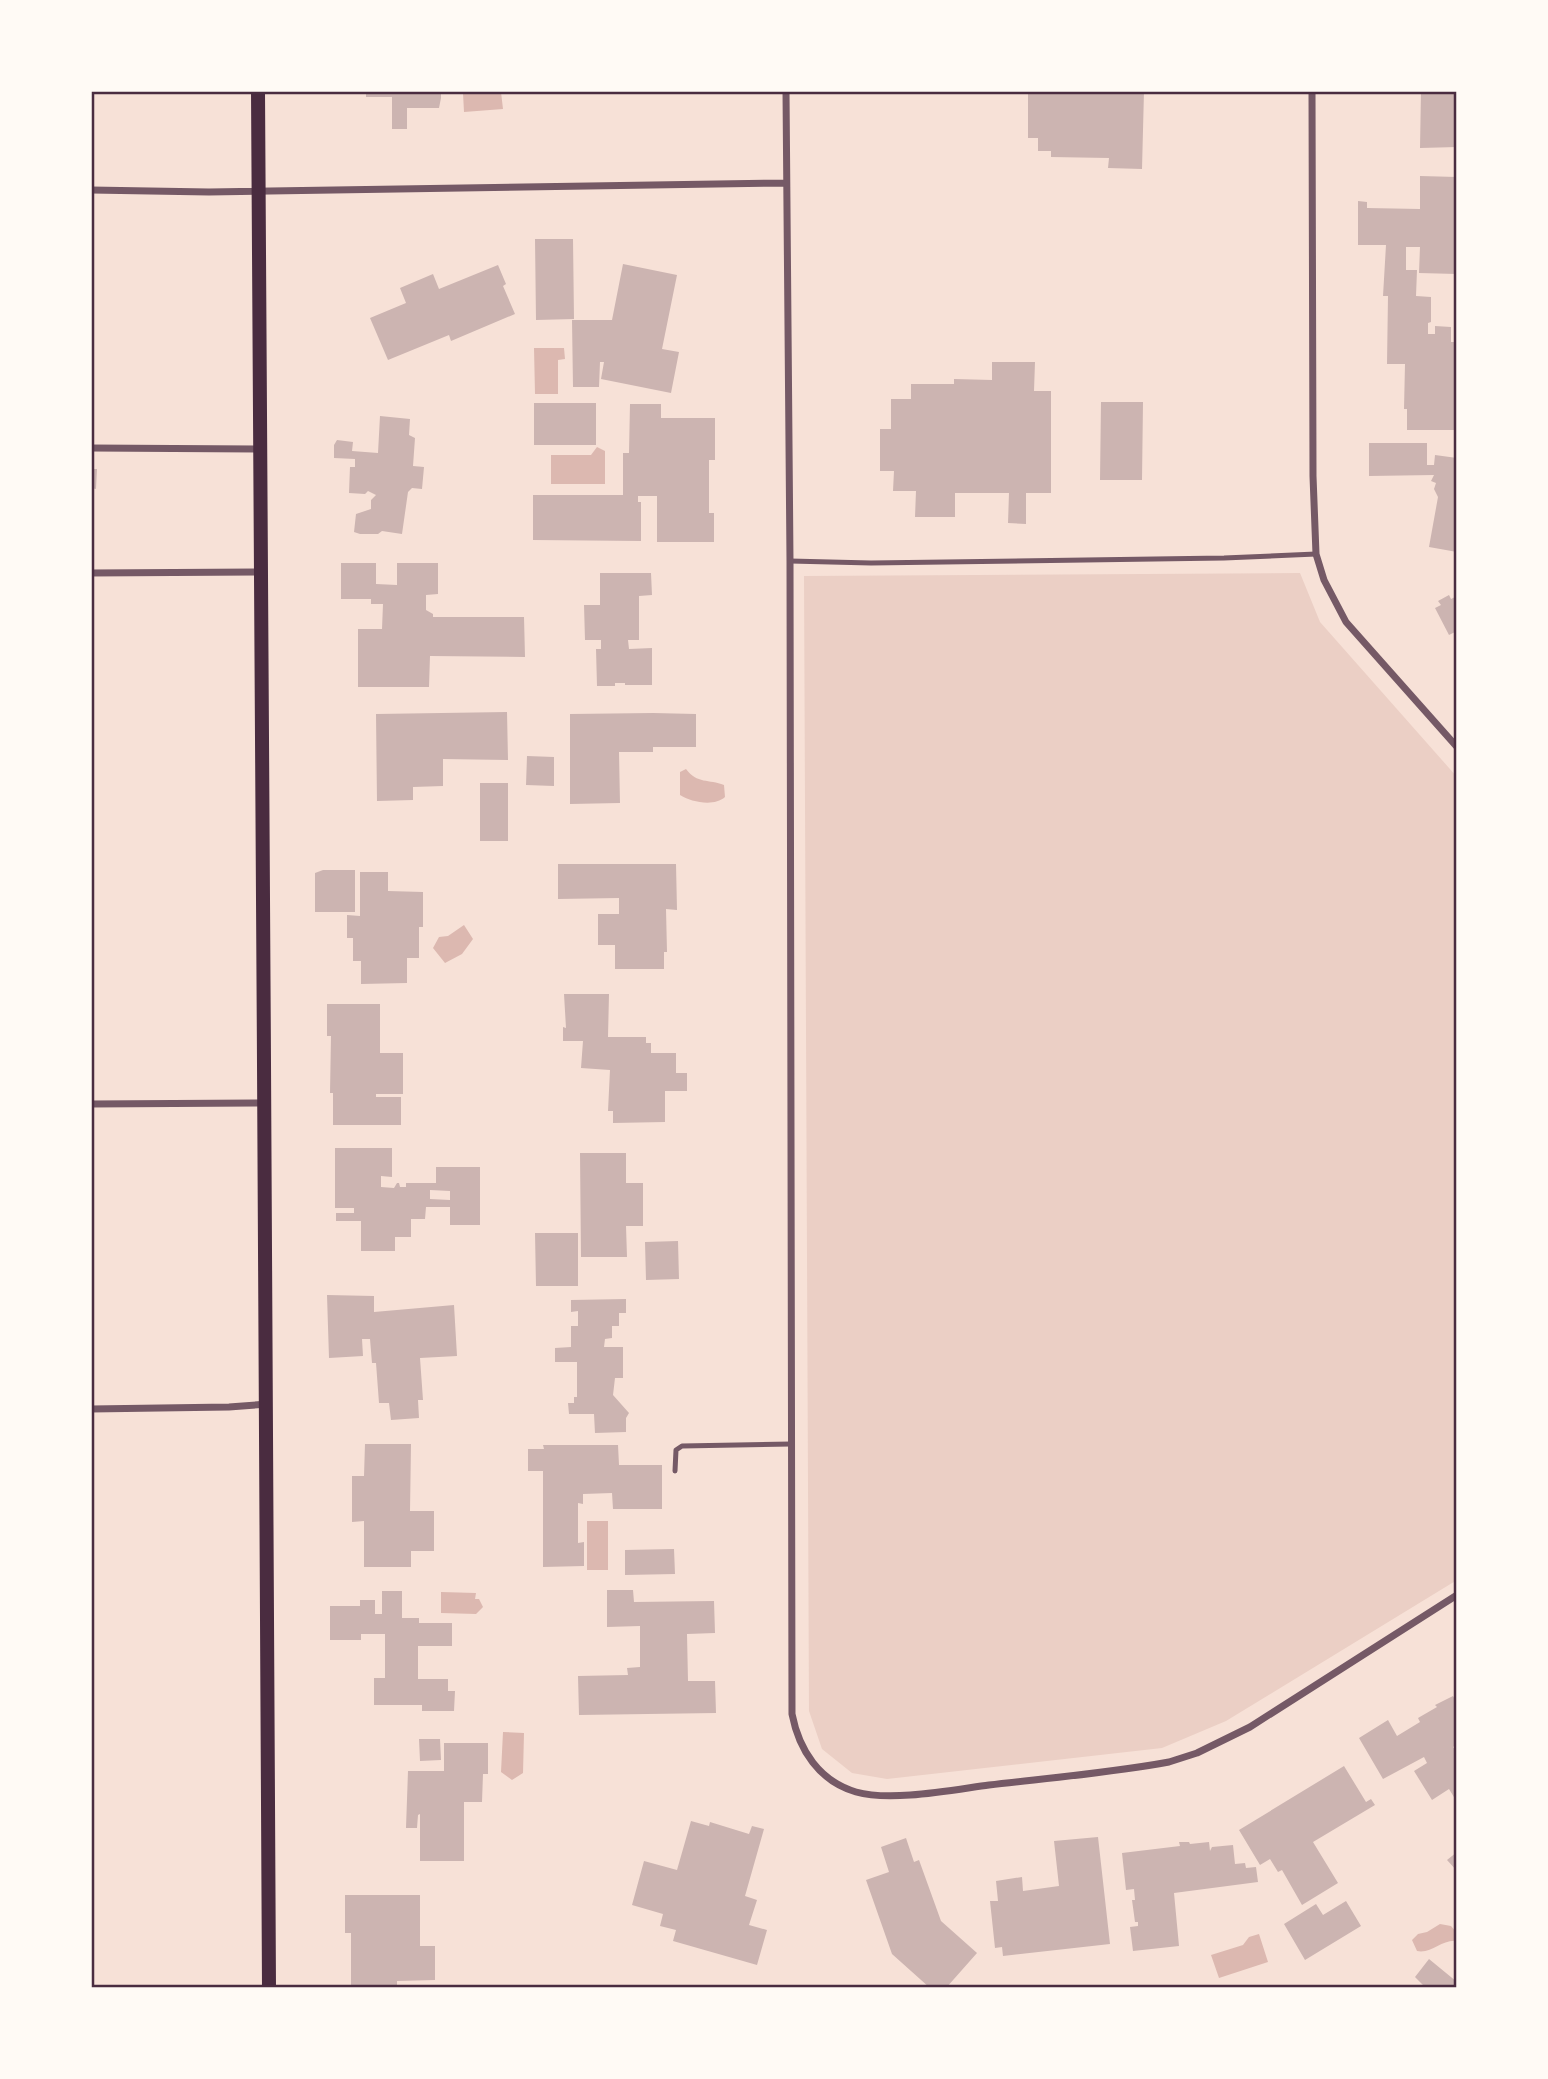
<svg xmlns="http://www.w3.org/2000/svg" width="1548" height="2079" viewBox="0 0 1548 2079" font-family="Montserrat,sans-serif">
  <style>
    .green { fill: #ebcfc5 }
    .water { fill: #dcb8b0 }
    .building { fill: #ccb4b1; fill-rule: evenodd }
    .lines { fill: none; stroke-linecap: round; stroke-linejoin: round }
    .service { stroke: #755966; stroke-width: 5 }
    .minor { stroke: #755966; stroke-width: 7 }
    .secondary { stroke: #4a2c40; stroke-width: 14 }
    .neatline { fill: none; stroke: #4a2c40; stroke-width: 2.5 }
  </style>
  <rect width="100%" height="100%" fill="#f7e1d7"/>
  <path class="green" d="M1300,573L1320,622L1457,777V1580L1226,1721L1162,1748L887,1779L852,1773L822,1749L809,1711L804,576Z"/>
  <path class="water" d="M467,91L501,92L503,109L464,112L463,93Z
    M534,348H564L565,359L558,360V394H535Z
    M597,447L605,451V484H551V455H591Z
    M686,769C697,784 709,779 724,785L725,797C714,807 691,802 680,795V772Z
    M464,925L473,939L462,954L445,963L433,948L439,937L448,936Z
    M587,1521H608V1570H587Z
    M441,1592L476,1593L475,1599H479L483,1607L476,1614L441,1613Z
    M503,1732L524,1733L523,1773L512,1780L501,1772Z
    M1440,1924L1451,1926L1457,1933V1941C1442,1939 1432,1954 1417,1951L1412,1940L1418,1934L1427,1932Z
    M1259,1934L1268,1962L1219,1978L1211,1955L1243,1945L1249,1937Z"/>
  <path class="building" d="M366,91H441V98L439,108H407V129H392V97H366Z
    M1028,91H1144L1142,169L1108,168L1109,158L1051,157V151H1038V138H1028Z
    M1421,91H1457V147L1420,148Z
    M1420,176L1457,177V274L1419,273L1420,247H1406V270H1417L1416,296L1431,297V322L1428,323V334H1435V326L1451,327V342H1457V430H1407V409H1404L1405,364H1387L1388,296H1383L1386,245H1358V201L1367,202V208L1420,209Z
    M535,239H573L574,319L536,320Z
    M623,264L677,275L662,349L679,352L671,393L601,379L604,362H600L599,387H573L572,320H612Z
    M498,265L506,284L503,286L515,314L451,341L449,335L388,360L370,318L406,303L400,288L433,274L439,289Z
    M992,362H1035L1034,391H1051V493H1026V524L1008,523L1009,493H955V517H915L916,491H893L894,471H880V429H891V399H911V384H954V379L992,380Z
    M1101,402H1143L1142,480H1100Z
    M534,403H596V445H534Z
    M630,404H661V418H715V460H709V513H714V542H657V496H638V502H641V541L533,540V495H623V453H629Z
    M380,416L410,419L409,435L415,438L413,466L424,467L422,489L412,488L408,492L402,534L382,531L378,534H360L354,532L356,514L371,509V500L376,495L368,491L365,494L349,493L350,467H355V459L334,458V445L337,440L353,442L352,451L378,453Z
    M1369,443H1427V465H1434L1435,455L1457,458V552L1429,547L1438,497L1434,489L1436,483L1431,481L1434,475L1369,476Z
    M91,469H97L96,489L91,488Z
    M341,563H376V584L397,585V563H438V594L426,595V610L433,614V617H524L525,657L430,656L429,687H358V629H382L383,604H371V599H341Z
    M600,573H651L652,595L639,596V640H628L629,649L652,648V685H625V683H615V686H597L596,649H601V640H585L584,605H600Z
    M1449,595L1451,599L1457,596V631L1449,635L1435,608L1441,605L1438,601Z
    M507,712L508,760L443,759V786L413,787V800L377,801L376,714Z
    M653,713L696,714V747H653V752H619L620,803L570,804V714Z
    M527,756L554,757V786L526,785Z
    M480,783H508V841H480Z
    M558,864H676L677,910L666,909L667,952H664V969H615V945H598V914H619V898L558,899Z
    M323,870H355V912H315V873Z
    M360,872H388V891L423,892V927H419V958H407V983L361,984V961H353V938H347V915L360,916Z
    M564,994H609L608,1037H646V1043H651V1053H676V1073H687V1091H665V1122L613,1123V1111H608L610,1070L581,1068L583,1041H563V1027L566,1028Z
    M327,1004H380V1053H403V1094H376V1097H401V1125H333V1093H330L331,1036H327Z
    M335,1148H392V1177L381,1176V1187L394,1188L397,1183H399L400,1187H406V1183H436V1167H480V1225H450V1207H426L425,1219H411V1237H395V1251H361V1221H336V1213H354V1208H335ZM430,1190L450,1191V1200L430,1199Z
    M580,1153H626V1183H643V1226H626L627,1257H581Z
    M535,1233H578V1286H536Z
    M678,1241L679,1279L646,1280L645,1242Z
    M327,1295L374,1296V1312L454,1305L457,1356L420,1358L423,1400H418L419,1418L391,1420L389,1403H379L376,1363H372L370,1339H362L363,1356L329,1358Z
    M626,1299V1313H619V1326H612V1338L605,1339L604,1347H623V1378H615L613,1395L629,1413L626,1418V1432L595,1433L594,1414H569L568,1403H574V1397H577V1362H555V1348L571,1347V1326H578V1311L571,1312V1300Z
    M365,1444H411L410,1511H434V1551H411V1567H364V1521L352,1522V1476H364Z
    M543,1445H618L619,1465H662V1509H613L612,1493L583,1494V1504L578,1503V1543L584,1542V1566L543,1567V1471H528V1449H544Z
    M674,1549L675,1574L625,1575V1550Z
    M607,1590H633L634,1602L714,1601L715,1633L687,1634L688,1681H715L716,1713L579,1715L578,1676L628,1675L627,1668L640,1667V1626L607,1627Z
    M382,1591H402V1618H419V1623H452V1646H418V1679H448V1691H455L454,1711H422V1705H374V1678H385V1634H361V1640H330V1606H360V1600H375V1614H382Z
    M1453,1696L1457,1703V1744L1453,1747L1457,1753V1802L1449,1789L1432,1800L1414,1771L1427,1763L1424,1757L1383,1779L1359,1738L1388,1720L1397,1736L1420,1722L1418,1718L1437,1707L1435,1705Z
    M419,1739H440L441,1760L420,1761Z
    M444,1743H488V1774H483L482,1802H464V1861H420V1814L418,1815L417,1828H406L408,1771H444Z
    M1344,1766L1366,1802L1371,1799L1375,1805L1313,1842L1338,1883L1302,1905L1282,1870L1278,1872L1270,1859L1260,1865L1239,1830Z
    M691,1821L709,1826L710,1822L749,1834L752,1826L764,1829L745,1896L757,1900L749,1925L767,1930L757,1965L673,1941L676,1930L660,1926L663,1914L632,1905L644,1861L677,1870Z
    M1098,1837L1110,1944L1003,1956L1002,1947L995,1948L990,1901H998L996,1881L1022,1877L1023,1891L1059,1886L1054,1841Z
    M906,1838L914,1862L919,1860L941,1921L977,1953L946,1988H930L892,1954L866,1880L889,1872L881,1847Z
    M1179,1842H1189L1190,1844L1209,1842L1210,1851L1212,1847L1233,1845L1235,1864L1245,1863L1246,1868L1256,1867L1258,1882L1174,1893L1179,1946L1133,1951L1130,1927L1138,1926V1922H1135L1132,1900H1135L1134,1889L1126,1890L1122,1853L1180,1846Z
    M1457,1852V1871L1447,1860Z
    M345,1895H420V1946H435V1980L397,1981V1988H351V1933H345Z
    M1346,1901L1361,1926L1305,1960L1284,1924L1316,1904L1323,1915Z
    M1429,1959L1457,1982V1988H1426L1415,1977Z"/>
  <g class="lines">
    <path class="service" d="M790,561L871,563L1224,558L1316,554
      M675,1471L676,1450L682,1446L791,1444"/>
    <path class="minor" d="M786,91L790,561L792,1714C799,1750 819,1781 856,1792C891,1802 952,1790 989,1785C1049,1778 1109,1773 1169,1762L1197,1753L1250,1727L1457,1595
      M1312,91L1313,476L1316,554L1324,580L1346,622L1457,747
      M91,190L209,192L786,183
      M91,448L260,449
      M91,573L260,572
      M91,1104L264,1103
      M91,1409L229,1407L268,1404"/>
    <path class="secondary" d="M258,91C260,723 268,1356 269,1988"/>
  </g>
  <rect width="1548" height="2079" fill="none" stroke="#fffaf5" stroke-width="186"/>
  <rect x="93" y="93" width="1362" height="1893" class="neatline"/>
</svg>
